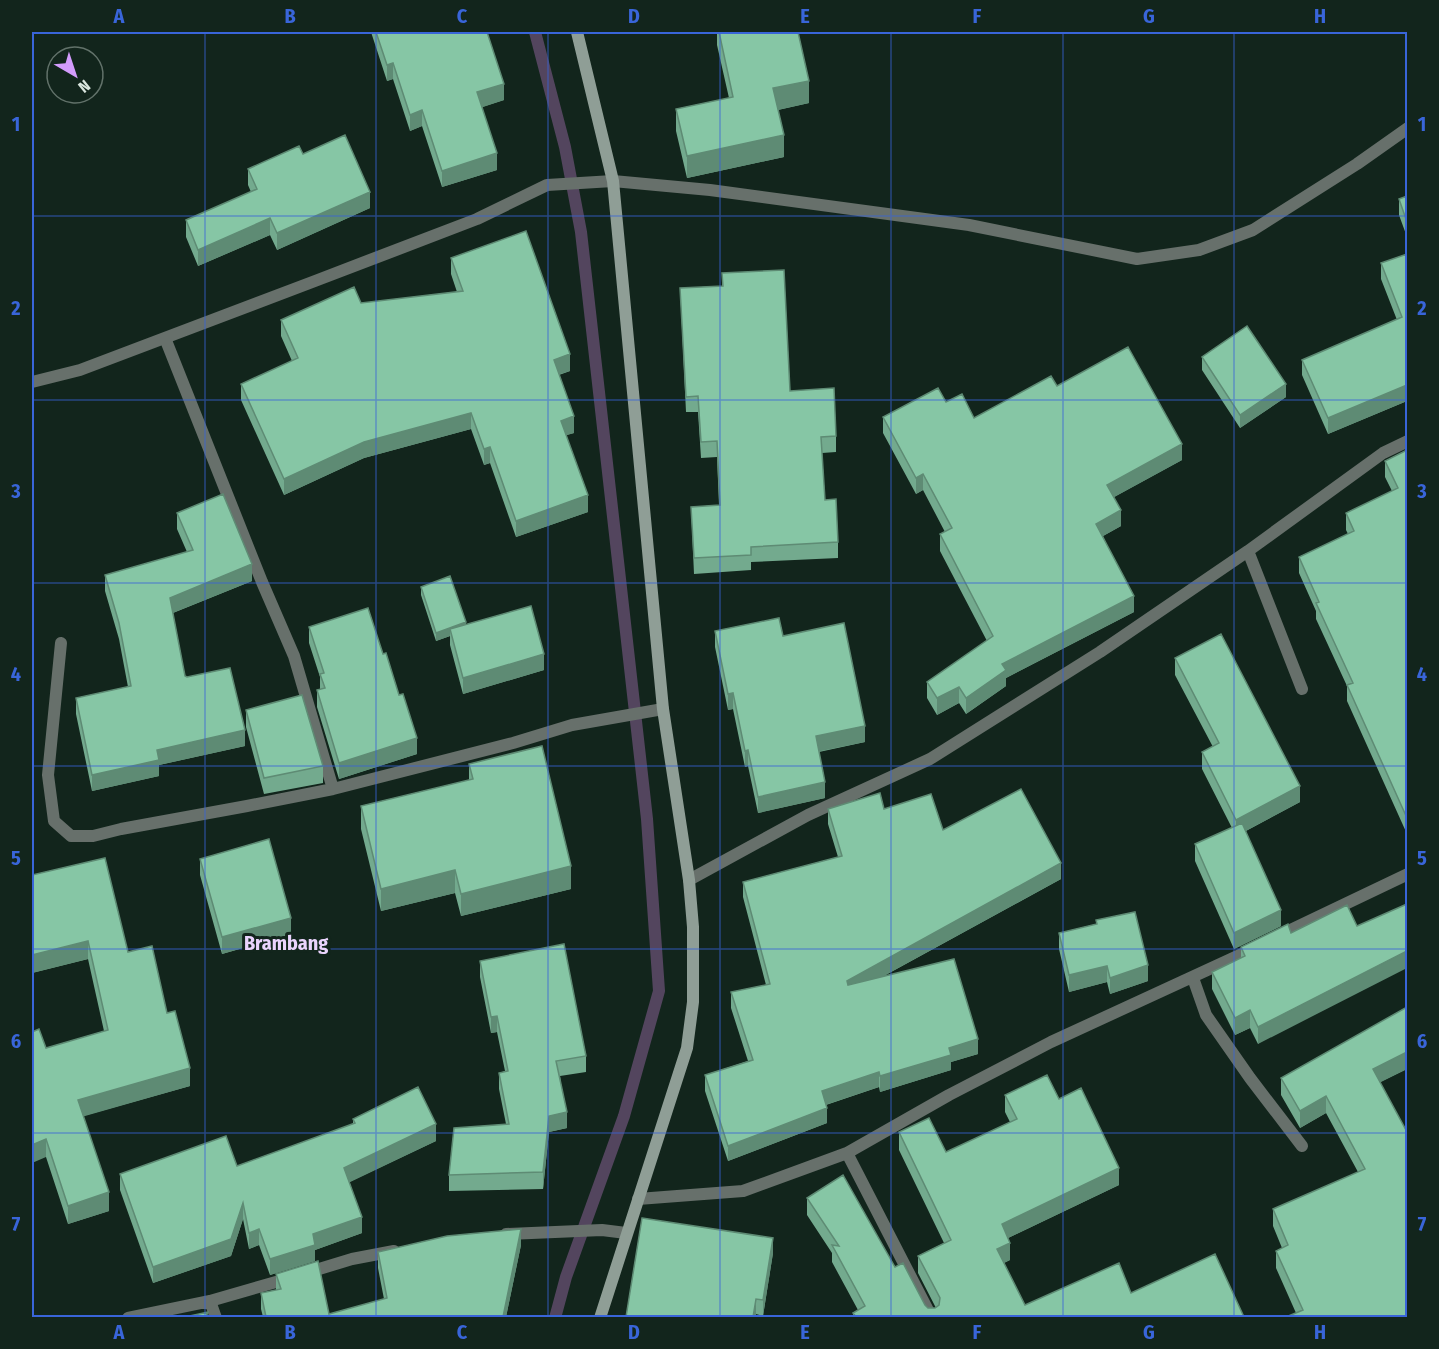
<svg xmlns="http://www.w3.org/2000/svg" width="1439" height="1349" viewBox="0 0 1439 1349" font-family="'Fira Sans Condensed',sans-serif">
  <style>
    .lines { fill: none; stroke-linecap: round; stroke-linejoin: round }
    .stream { stroke: #53455e; stroke-width: 12 }
    .minor { stroke: #67706b; stroke-width: 12 }
    .secondary { stroke: #8f9e96; stroke-width: 12 }
    .wall { fill: #73aa8e }
    .shaded-wall { fill: #5e8b74 }
    .building { fill: #86c6a5; stroke: #5e8b74; stroke-width: 1.5 }
    .grid { fill: none; stroke: #3965d9; stroke-width: 1.5; stroke-opacity: 0.55 }
    .labels { text-anchor: middle; dominant-baseline: central; stroke-width: 6; stroke-linejoin: round; paint-order: stroke }
    .quarter-label { font-size: 20px; font-weight: bold; fill: #ead4fd; stroke: #12251c }
    .neatline { fill: none; stroke: #3965d9; stroke-width: 2 }
    .grid-label { font-size: 20px; text-anchor: middle; font-weight: bold; fill: #3965d9 }
  </style>
  <rect width="100%" height="100%" fill="#12251c"/>
  <g class="lines">
    <path class="stream" d="M535,32L565,147L581,232L647,819L659,991L624,1116L566,1277L555,1318"/>
    <path class="minor" d="M165,338L262,582L294,656L333,789
      M32,382L80,370L315,281L477,219L547,185L613,181L710,190L969,225L1137,259L1199,250L1253,230L1357,164L1408,128
      M1248,551L1302,689
      M61,643L48,775L54,821L71,836H93L121,829L247,806L333,789L513,743L572,725L663,709
      M689,880L808,815L930,759L1100,652L1248,551L1383,453L1408,441
      M1276,937L1408,874
      M1193,978L1206,1015L1250,1078L1302,1146
      M847,1153L932,1318
      M638,1199L743,1191L847,1153L949,1095L1051,1042L1255,948
      M506,1234L602,1230L626,1233
      M306,1273L352,1259L394,1251
      M210,1301L216,1318
      M128,1318L210,1301L290,1278"/>
    <path class="secondary" d="M577,32L613,181L663,709L689,880L693,927V1002L687,1048L600,1318"/>
  </g>
  <path class="wall" d="M371,32H487L504,100L482,107L497,170L442,187L422,126L410,131L393,79L387,81Z
    M717,32H798L809,103L778,110L784,157L687,178L676,131V109L729,98L717,45Z
    M303,154L370,208L277,250L270,235L198,266L186,237V220L251,192L248,185V169Z
    M1407,196V237L1399,215V199Z
    M1407,254V401L1328,434L1302,375V360L1397,320L1381,279V263Z
    M451,258L570,371L559,375L574,433L566,435L588,512L516,537L490,463L484,465L471,429L364,458L284,495L241,400V384L292,361L281,336V320L361,303L457,292L451,274Z
    M722,273L790,391L836,436V452L822,453L825,500L838,542V558L751,562V570L694,574L691,507L719,505L717,457L701,458L698,412H686L680,288L722,286Z
    M1202,357L1286,397L1240,428L1202,370Z
    M1057,386L1182,460L1114,497L1121,526L1103,536L1134,612L1006,678V686L966,714L959,703L937,715L927,698V682L987,641L940,551V534L945,532L923,490L916,494L883,433V417L946,402L974,418Z
    M1407,450V834L1347,701V686L1316,619V611L1299,573V557L1348,534L1346,530V513L1392,491L1385,477V461Z
    M177,513L252,581L173,613L185,676L245,746L159,765V776L92,791L76,714V698L128,687L119,639L105,591V575L187,552L177,529Z
    M421,587L466,625L544,670L463,694L450,645V636L436,641L421,595Z
    M309,627L383,654L399,695L417,754L339,779L317,707V690L320,689V677L309,643Z
    M715,631L783,636L865,742L819,752L825,798L758,813L748,766L745,767L733,709L728,710L715,647Z
    M1175,658L1300,802L1246,831L1281,926L1234,949L1195,861V844L1232,828L1202,769V752L1213,747L1175,675Z
    M246,710L323,766V783L264,794L246,727Z
    M469,764L571,889L461,916L455,893L381,911L361,829V806L469,780Z
    M828,809H884L943,830L1061,879L882,977L978,1054L951,1062V1070L880,1092L879,1087L826,1105L827,1123L728,1161L705,1091V1075L748,1061L731,1008V992L766,985L743,897V882L838,857L828,824Z
    M200,859L291,934L222,954L200,875Z
    M32,875L128,952L167,1013L190,1086L83,1116L109,1211L68,1224L46,1157V1048L104,1031L88,959L32,973Z
    M1096,920L1148,981L1110,994L1107,982L1069,992L1059,949V933L1096,924Z
    M1357,926L1258,1044L1250,1028L1235,1035L1212,989V972L1241,958V947L1291,933Z
    M480,961L586,1056V1072L560,1076L567,1128L549,1132L543,1189L449,1191V1175L506,1124L499,1089V1073L505,1071L497,1032L491,1033L480,977Z
    M1407,1007V1069L1380,1082L1407,1317L1296,1313L1276,1268V1251L1282,1248L1273,1226V1209L1358,1172L1326,1113L1300,1128L1281,1095V1078Z
    M1005,1095L1059,1099L1119,1185L1008,1238L1010,1260L1004,1263L1025,1305L1131,1293L1244,1317H853V1313L858,1310L832,1262V1253L807,1215V1198L895,1267L925,1305L928,1308H936L918,1273V1256L944,1243L899,1150V1132L946,1152L1010,1122L1005,1112Z
    M353,1119L436,1141L349,1182L362,1233L315,1250V1261L270,1275L259,1245L249,1249L243,1219L231,1256L153,1283L120,1190V1174L237,1166L353,1124Z
    M521,1245L506,1317H263L261,1309V1293L276,1290V1274L329,1314L384,1299L378,1268V1252Z
    M773,1253L763,1316L756,1314V1317H626Z"/>
  <path class="shaded-wall" d="M393,63V79L387,81V65Z
    M809,81V103L773,111V88Z
    M504,84V100L477,109V92Z
    M422,110V126L410,131V115Z
    M784,135V157L687,178V156Z
    M497,153V170L442,187V171Z
    M370,192V208L277,250V233Z
    M270,218V235L198,266V250Z
    M570,354V371L554,376V360Z
    M1286,384V397L1240,428V415Z
    M1407,385V401L1328,434V418Z
    M471,413V429L364,458L284,495V479L364,442Z
    M574,416V433L561,437V421Z
    M1182,444V460L1107,501V485Z
    M490,447V463L484,465V449Z
    M923,474V490L916,494V478Z
    M588,495V512L516,537V521Z
    M1121,510V526L1096,540V524Z
    M252,564V581L170,614V598Z
    M1134,596V612L1006,678V686L966,714V698L1002,664Z
    M466,622V631L450,629V636L436,641V633Z
    M544,654V670L463,694V678Z
    M959,687V703L937,715V698Z
    M733,693V709L728,710V694Z
    M865,726V742L816,752V736Z
    M245,730V746L159,765V776L92,791V775L157,750Z
    M417,738V754L339,779V763Z
    M748,750V766L745,767V751Z
    M825,782V798L758,813V797Z
    M1300,786V802L1236,836V820Z
    M1061,863V879L847,996V981Z
    M571,866V889L461,916V894Z
    M455,870V893L381,911V889Z
    M1281,910V926L1234,949V933Z
    M291,918V934L222,954V937Z
    M88,941V959L32,973V955Z
    M1407,951V968L1258,1044V1027Z
    M1148,965V981L1110,994V978Z
    M1107,966V982L1069,992V975Z
    M1250,1010V1028L1235,1035V1018Z
    M497,1016V1032L491,1033V1017Z
    M978,1039V1054L951,1062V1070L880,1092V1076L949,1048Z
    M1407,1052V1069L1373,1086V1069Z
    M190,1068V1086L78,1118V1100Z
    M879,1072V1087L822,1106V1091Z
    M1326,1096V1113L1300,1128V1111Z
    M827,1108V1123L728,1161V1146Z
    M567,1112V1128L549,1132L543,1189V1172L549,1116Z
    M436,1124V1141L344,1185V1168Z
    M46,1139V1157L32,1163V1145Z
    M1119,1168V1185L1002,1241V1224Z
    M109,1192V1211L68,1224V1206Z
    M243,1203V1219L231,1256L153,1283V1267Z
    M362,1217V1233L315,1250V1261L270,1275V1259L313,1234Z
    M259,1229V1245L249,1249V1233Z
    M521,1229V1245L506,1317H503Z
    M773,1238V1253L763,1316V1300Z
    M1010,1243V1260L997,1266V1249Z
    M756,1299V1317H753Z"/>
  <path class="building" d="M376,32H487L504,84L477,92L497,153L442,171L422,110L410,115L393,63L387,65Z
    M719,32H798L809,81L773,88L784,135L687,156L676,109L733,97Z
    M345,135L370,192L277,233L270,218L198,250L186,220L257,189L248,169L299,146L303,154Z
    M1407,196V222L1399,199Z
    M526,231L570,354L554,360L574,416L561,421L588,495L516,521L490,447L484,449L471,413L364,442L284,479L241,384L298,358L281,320L354,287L361,303L463,291L451,258Z
    M1407,254V385L1328,418L1302,360L1402,317L1381,263Z
    M784,270L790,391L834,388L836,436L821,437L825,500L836,499L838,542L751,547V555L694,558L691,507L720,505L717,441L701,442L698,396L686,397L680,288L723,286L722,273Z
    M1247,326L1286,384L1240,415L1202,357Z
    M1128,347L1182,444L1107,485L1121,510L1096,524L1134,596L1002,664L1006,670L966,698L959,687L937,698L927,682L993,636L940,534L952,528L923,474L916,478L883,417L938,388L946,402L962,394L974,418L1051,376L1057,386Z
    M1407,450V818L1347,685L1353,683L1316,603L1319,602L1299,557L1354,531L1346,513L1398,488L1385,461Z
    M223,494L252,564L170,598L185,676L187,677L230,668L245,730L157,750L159,760L92,775L76,698L131,686L119,623L105,575L193,550L177,513Z
    M450,576L466,622L436,633L421,587Z
    M531,606L544,654L463,678L450,629Z
    M368,608L383,654L386,653L399,695L403,694L417,738L339,763L317,690L325,688L320,674L324,673L309,627Z
    M779,618L783,636L844,623L865,726L816,736L825,782L758,797L748,750L745,751L733,693L728,694L715,631Z
    M1221,634L1300,786L1236,820L1202,752L1219,743L1175,658Z
    M302,695L323,766L264,778L246,710Z
    M542,746L571,866L461,894L455,870L381,889L361,806L473,779L469,764Z
    M1021,789L1061,863L847,981L848,985L954,959L978,1039L949,1048L951,1055L880,1076L879,1072L822,1091L827,1108L728,1146L705,1075L753,1060L731,992L770,984L743,882L842,856L828,809L880,793L884,809L931,794L943,830Z
    M1242,823L1281,910L1234,933L1195,844Z
    M269,839L291,918L222,937L200,859Z
    M105,858L128,952L152,946L167,1013L175,1011L190,1068L78,1100L109,1192L68,1206L46,1139L32,1145V1032L39,1029L46,1048L108,1030L88,941L32,955V875Z
    M1407,904V951L1258,1027L1250,1010L1235,1018L1212,972L1245,956L1241,947L1288,924L1291,933L1347,905L1357,926Z
    M1135,912L1148,965L1110,978L1107,966L1069,975L1059,933L1097,924L1096,920Z
    M564,944L586,1056L556,1061L567,1112L549,1116L543,1172L449,1175L454,1128L509,1124L499,1073L508,1071L497,1016L491,1017L480,961Z
    M1407,1007V1052L1373,1069L1407,1132V1317H1286L1303,1310L1276,1251L1288,1245L1273,1209L1365,1169L1326,1096L1300,1111L1281,1078Z
    M1047,1075L1059,1099L1081,1088L1119,1168L1002,1224L1010,1243L997,1249L1025,1305L1119,1263L1131,1293L1215,1254L1244,1317H856L853,1313L865,1306L832,1245L839,1246L807,1198L843,1175L895,1267L903,1263L925,1305L928,1308H935L939,1305L940,1298L918,1256L951,1240L899,1132L929,1118L946,1152L1017,1119L1005,1095Z
    M418,1087L436,1124L344,1168L362,1217L313,1234L315,1245L270,1259L259,1229L249,1233L243,1203L231,1239L153,1267L120,1174L226,1136L237,1166L355,1123L353,1119Z
    M642,1218L773,1238L763,1300L756,1299L753,1317H626Z
    M521,1229L503,1317H266L261,1293L281,1289L276,1274L318,1261L329,1314L387,1298L378,1252L447,1236Z
    M208,1312L206,1317H185Z"/>
  <path class="grid" d="M205,32V1318M376,32V1318M548,32V1318M720,32V1318M891,32V1318M1063,32V1318M1234,32V1318M32,216H1408M32,400H1408M32,583H1408M32,766H1408M32,949H1408M32,1133H1408"/>
  <g class="labels">
    <g class="quarter-label">
      <text x="286" y="943">Brambang</text>
    </g>
  </g>
  <rect width="1439" height="1349" fill="none" stroke="#12251c" stroke-width="66"/>
  <g transform="translate(75 75) rotate(141)"><circle r="28" fill="#12251c" stroke="#62726a" stroke-width="1.5"/>
  <path d="M0-4.5L10 22L0 15L-10 22Z" fill="#d39cfc"/>
  <text y="-9" font-size="16" font-weight="bold" text-anchor="middle" fill="#d9e5de">N</text>
  </g>
  <rect x="33" y="33" width="1373" height="1283" class="neatline"/>
  <g class="grid-label">
    <text x="119" y="23">A</text>
    <text x="290" y="23">B</text>
    <text x="462" y="23">C</text>
    <text x="634" y="23">D</text>
    <text x="805" y="23">E</text>
    <text x="977" y="23">F</text>
    <text x="1149" y="23">G</text>
    <text x="1320" y="23">H</text>
    <text x="16" y="131">1</text>
    <text x="1422" y="131">1</text>
    <text x="16" y="315">2</text>
    <text x="1422" y="315">2</text>
    <text x="16" y="498">3</text>
    <text x="1422" y="498">3</text>
    <text x="16" y="681">4</text>
    <text x="1422" y="681">4</text>
    <text x="16" y="865">5</text>
    <text x="1422" y="865">5</text>
    <text x="16" y="1048">6</text>
    <text x="1422" y="1048">6</text>
    <text x="16" y="1231">7</text>
    <text x="1422" y="1231">7</text>
    <text x="119" y="1339">A</text>
    <text x="290" y="1339">B</text>
    <text x="462" y="1339">C</text>
    <text x="634" y="1339">D</text>
    <text x="805" y="1339">E</text>
    <text x="977" y="1339">F</text>
    <text x="1149" y="1339">G</text>
    <text x="1320" y="1339">H</text>
  </g>
</svg>
